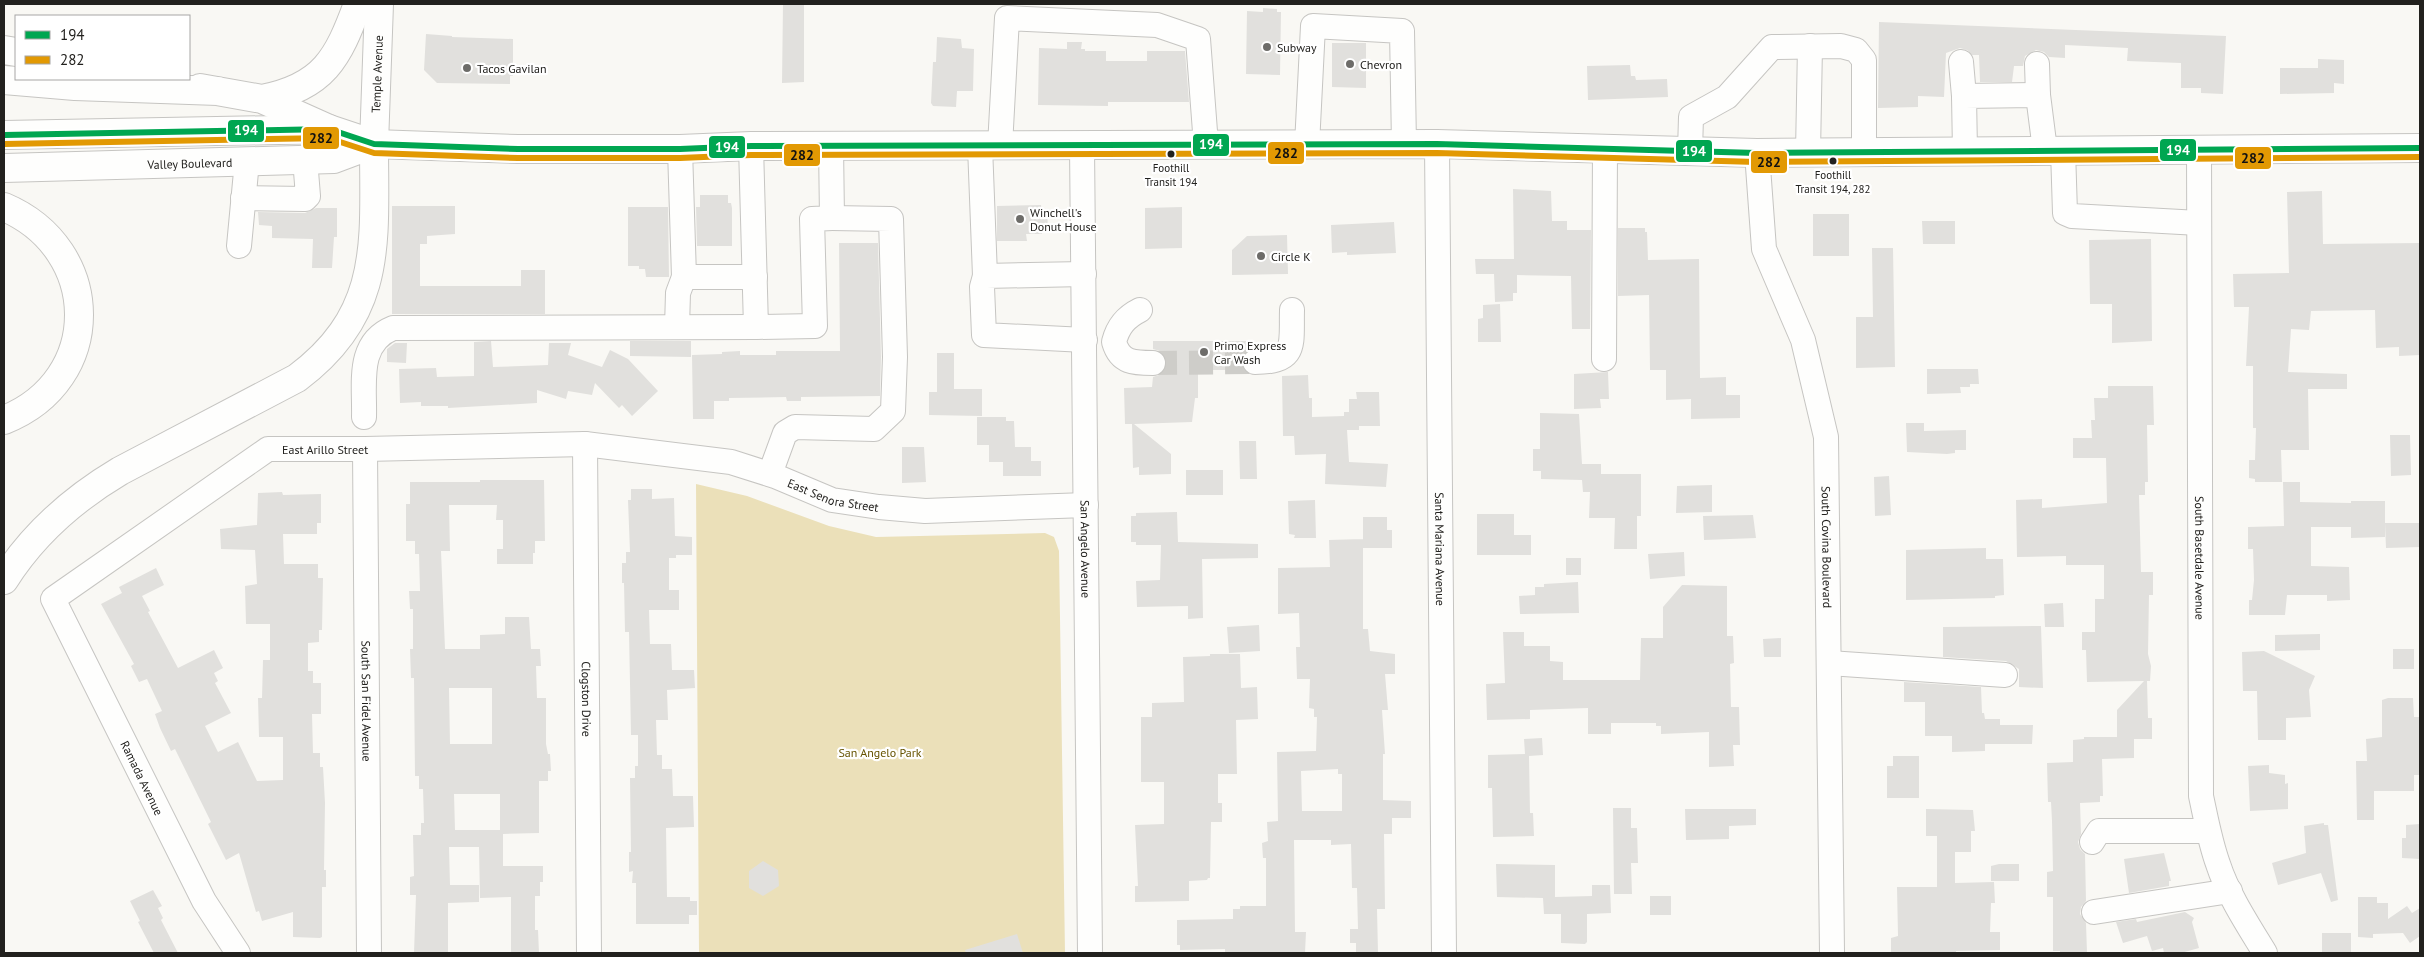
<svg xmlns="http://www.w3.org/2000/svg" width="2424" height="957" viewBox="0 0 2424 957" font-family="'PT Sans',sans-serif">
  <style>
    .green { fill: #ebe0b9 }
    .building { fill: #e1e0dd; fill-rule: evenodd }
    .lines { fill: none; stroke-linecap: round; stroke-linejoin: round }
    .minor-tunnel { stroke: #cecdc9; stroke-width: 24; stroke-dasharray: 24 12; stroke-linecap: butt }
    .minor-casing { stroke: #c6c5c2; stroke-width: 26 }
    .major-casing { stroke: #c6c5c2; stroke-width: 30 }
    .highway-casing { stroke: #c6c5c2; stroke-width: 30 }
    .minor { stroke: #fefefd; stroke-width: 24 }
    .major { stroke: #fefefd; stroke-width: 28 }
    .highway { stroke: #fefefd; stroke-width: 28 }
    .bus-1-casing { stroke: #fff; stroke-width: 10 }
    .bus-2-casing { stroke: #fff; stroke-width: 10 }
    .bus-1 { stroke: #00a651; stroke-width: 6 }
    .bus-2 { stroke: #e29903; stroke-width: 6 }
    .poi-dot { fill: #6d6c69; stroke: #fff; stroke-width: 2 }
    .bus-dot { fill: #22211e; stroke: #fff; stroke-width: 2 }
    .labels { text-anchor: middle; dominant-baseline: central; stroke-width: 4.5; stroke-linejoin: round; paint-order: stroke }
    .bus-label { font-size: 11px; fill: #22211e; stroke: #fff }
    .poi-label { font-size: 12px; fill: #22211e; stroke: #fff; text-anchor: start }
    .street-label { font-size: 12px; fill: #22211e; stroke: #fff }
    .park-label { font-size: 12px; fill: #665300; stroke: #fff }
    .line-badge { stroke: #fff; stroke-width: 2 }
    .badge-label { font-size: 14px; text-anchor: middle; font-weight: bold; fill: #fff }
    .pale-badge-label { font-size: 14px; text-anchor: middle; font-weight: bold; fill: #111 }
  </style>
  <rect width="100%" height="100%" fill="#f9f8f4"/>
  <path class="green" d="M696,484L747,496L829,526L876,537L1045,533L1054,537L1059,551L1065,953H699Z"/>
  <path class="building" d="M783,4H804V82L782,83Z
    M1263,8L1277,9V12H1281L1280,75L1246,74L1247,11L1263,12Z
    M1879,22L2226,36L2223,94L2201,93V88H2181V63L2127,61L2128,48L2065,45V58L2049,57L2044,52L2036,50L2025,56L2023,66H2014L2012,82H1980L1979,55H1972L1967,50L1960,48L1946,53L1944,97L1918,96V107L1878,108Z
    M426,34L452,36V37L513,39V76H510V84L437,83L424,70Z
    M937,37L961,39L962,48L974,49L973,91H957L956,107L933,106L931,103L933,62H936Z
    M1067,42H1082L1081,49H1085V51H1106V61H1147V51H1185L1189,102H1108V106L1038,105L1039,48L1067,49Z
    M1332,43H1366V88L1332,87Z
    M2318,59L2344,60V84L2334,83V93L2280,94V68H2318Z
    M1630,65L1631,76H1635L1636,80L1667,79L1668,97L1588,100L1587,66Z
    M1513,189L1551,191L1552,221H1567V230H1591L1590,329H1572L1571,276L1517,275V293H1513V301L1495,302L1494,274H1476L1475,259H1514Z
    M2322,191L2323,244L2420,243V355L2399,356V347L2376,348L2375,310L2311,311L2309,330L2291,329L2288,372L2347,374V389H2308L2309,450H2281L2282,482H2255V479L2249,478V460H2255L2256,428H2253V366H2246L2249,307H2234L2233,274L2289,273L2287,192Z
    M700,195H728V203H731L732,208V246H697L696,207H700Z
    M1041,205L1042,212H1047L1048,227H1042V234H1026L1027,241H997V206Z
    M392,206H455V234L427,236V244H420V286H521V270H545V314H392Z
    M628,207H668L669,277H646L645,269H639V266H628Z
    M1182,207V248L1145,249V208Z
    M316,208H337V237H334L332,268H312L313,239L272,238V226L259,225L258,212L305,213Z
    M1813,214H1849V256H1813Z
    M1922,221H1955V244H1923Z
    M1394,222L1396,253L1347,255V252L1332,253L1331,225Z
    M1618,228H1645V232H1647L1648,260L1699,259L1700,378L1726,377V395H1740V418L1691,419V399L1666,400V370H1650L1649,295L1618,296Z
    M1287,235L1288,274L1232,275V250L1247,236Z
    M2151,239L2152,341L2112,343V304H2090L2089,240Z
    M839,243H878L881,357L880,396L801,397V401H787L786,397L729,398V401H714V419H693L692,355L722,354V352L740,351V355H776V351H840Z
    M1872,248H1893L1895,367L1856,368V317H1873Z
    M1500,304L1501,342H1478V319L1483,318V305Z
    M491,341L493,367L548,365L549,343H571L568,355L602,367L610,350L628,359L658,391L632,416L622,405L619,408L595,383L592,395L568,391L566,399L537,390V403L448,408V406H421V402L400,403L399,369L436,368L437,377L474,376V342Z
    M630,341H691V357L630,356Z
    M1153,341H1255V348L1248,350L1243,356L1241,363L1244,370H1198V398H1195L1192,422L1134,424L1171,454V474L1139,475V467L1133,468L1132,424H1125L1124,388L1152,387L1153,377L1159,375L1165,370L1167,364L1165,357L1160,351L1153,349Z
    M395,343H407L406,363L387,362V349Z
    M937,353H954V389H982V416L929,415V392H937Z
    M1927,369H1978L1979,384H1970V387H1960L1961,393L1927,394Z
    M1608,372L1609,399H1600L1601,408L1574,409V374Z
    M1308,375L1309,398H1312V417L1344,416V412H1349V399H1357L1356,392H1379L1380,426H1359V430H1347L1349,462L1388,464L1386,487L1325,484L1326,454L1295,455L1294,436H1283L1282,376Z
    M2108,386H2153L2154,425H2147L2148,482H2145V495H2139L2141,572H2153V595H2149L2148,654L2151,666L2150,681H2147L2148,718H2152V739H2134V758L2102,759L2103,796H2100V802L2080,803L2081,834L2078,842L2080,849L2085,854L2086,901L2081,907L2080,914L2086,923L2087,953H2060V951H2053V897H2047V872L2053,871L2052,821L2051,802H2048L2047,763L2073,762V740L2084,739V737H2117V710L2144,681L2087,682L2086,650H2082V632H2095V599H2104V565H2066V556L2017,557L2016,500L2042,499V508L2107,503L2106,458H2073V438H2092L2091,420H2095L2094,398H2108Z
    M1540,413L1579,414L1582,464H1601V474H1641V516H1637V549H1614L1615,518H1589L1590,492H1583L1582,480L1541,479V471H1533V449H1540Z
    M977,417H1006V421H1014L1015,447H1031V461H1041V476H1003V462H989V445H977Z
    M1906,423H1924V431L1966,430V450H1955V453L1947,454L1907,452Z
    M2390,435H2410L2411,475L2391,476Z
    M1239,441H1256L1257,479H1240Z
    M902,447H924L926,482L902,483Z
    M1186,470H1223V495H1186Z
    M1889,476L1891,515L1875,516L1874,477Z
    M480,480H544L545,541H535V553H533V564H497V549H503V520H496L497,505H449L450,551H441L445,649H480V635L505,634V617H529L531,649H540L541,666H536L537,698H546V744L548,754H550L551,771H548V781H539V833L503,834V866H543V882H540V896H535V930H538L539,953H511V897L480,898L479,847H449L450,885H479V902L448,903V953H414L416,895H410V877L414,876L413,835H421V823H424L423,789H419V776H415L414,678H411L410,649H413V609H410L409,591H420L419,554H415V541H406V504H410V482H480ZM449,688H492V744H450ZM454,794H500V830H455Z
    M2283,482H2300V502L2351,503V501H2385V537L2351,538V527H2311V566L2349,567L2350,600L2327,601V595H2287L2285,615H2249V600H2252L2254,580L2253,549H2248V527L2284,526Z
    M1712,485V512L1676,513L1677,486Z
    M631,489H652V499L674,498L675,536L692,537V555H676V558H669V590H679V610H649L650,644H671L672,670H694L695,688L667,690L668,720H656L657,755H662V769H672L673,796H693L694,827L666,828L667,897H690V901H697V915H689V924H636V883H632L633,871L629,872V852H631L630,778H635V766H638V735H631L629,632H625L624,583H622V563H626V552H630L628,500H631Z
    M282,492L283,495L321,494V523H317V534H283L284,564H318V578H323L322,630H319V642L308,643V671H313V683H321V714H312L313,753H320V767H323L325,803L324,870H326V887H322V937L320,938L293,937V912L262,921L259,911L256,912L239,853L226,860L208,824L211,822L175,749L171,751L160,728L155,714L162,711L147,679L139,682L131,666L134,664L101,604L122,593L119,587L156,568L164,585L142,596L150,611L148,612L178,668L214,650L223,668L214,673L218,681L215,683L231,713L205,726L218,752L238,742L257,781L283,780V737H259L258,698H262L263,660H270V624H246L245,586L257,584L255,550L221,549L220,529L257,525L258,493Z
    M1315,500L1316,538H1294L1295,535L1289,534L1288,501Z
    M1177,512L1178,542L1258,544V558L1202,559L1203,618L1188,619V606L1137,607L1136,581L1160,580L1161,545H1136V542H1131V516H1136V513Z
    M1477,514H1514V535H1531V555H1477Z
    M1753,515L1756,538L1704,540L1703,516Z
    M1363,517H1387V530H1392V548H1363Z
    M2385,523H2420V547L2386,548Z
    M1363,539V629H1368L1370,651L1395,654V674H1385L1388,710H1382L1385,754H1383V800L1411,801V818H1392V834H1384L1385,909H1377L1378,953H1356V943H1350V929H1358L1357,888H1352L1351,844L1331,845V840H1294L1295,932H1306L1305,953H1225V949L1180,950V945H1177V920L1233,919V909H1240V906H1266V858H1263L1262,843L1268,841L1267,822L1278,821L1277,752L1316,751L1317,717H1314V709L1309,708L1310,679H1297L1296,647H1300L1299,613L1278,614V568L1330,567L1329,540ZM1338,769V774H1342V811H1302L1301,771Z
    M1986,548V559H2003L2004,595L1995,596V598L1906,600V550Z
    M1684,552L1685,576L1650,579L1648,554Z
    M1566,558H1581V575H1566Z
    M1578,582L1579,613L1520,614L1519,596L1535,595V587H1544V584Z
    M1682,585L1727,586V636H1733L1734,663L1730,664L1731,707H1739L1740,745H1733L1734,766L1709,767V732L1661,734V726H1656V723H1611V734H1588V708L1530,710V719L1487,720L1486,684L1505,683L1503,632H1524V646H1550V661L1563,662V680H1640L1641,638H1663V607Z
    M2063,603L2064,627H2045L2044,604Z
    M1259,625L1260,651L1229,653L1227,627Z
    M2041,626L2043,688L2019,687V669L2006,661L1943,657V627Z
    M2320,634V650L2275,651V635Z
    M1781,638V657H1764L1763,639Z
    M2393,649H2414V669H2393Z
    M2264,651L2315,676L2309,690L2311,717L2286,718V740H2258L2257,691H2243L2242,652Z
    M1210,654H1240L1241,688L1257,687L1258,719L1236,720L1237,774H1218V803H1222V822H1211L1210,878H1208L1207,880L1189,881V901L1135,902V886H1138L1135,825L1164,824V782H1141V717H1152V703L1184,702L1183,657L1210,656Z
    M1904,682L1981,687L1982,713H1984L1985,719H2000V725H2033L2032,744H1985V751L1952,752V736H1925V702H1904Z
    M2388,698H2413L2414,717H2420V775H2414V791H2374V820H2357L2356,761H2367L2366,739L2382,737V700Z
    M1542,738L1543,755L1529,756L1530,813H1533L1534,836L1493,837L1492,788H1488V755L1525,754L1524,739Z
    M1893,756H1919V798H1887V766H1893Z
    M2269,765V773L2285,775V784L2288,783V809L2250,811L2248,766Z
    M1613,808H1631V828H1637L1638,863H1631L1632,894H1614Z
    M1685,809H1756V825L1729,826V839L1686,840Z
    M1926,809L1973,810L1975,831H1971V852H1955V883L1994,882L1995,903H1991L1990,932H2000V950L1956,951V953H1891V938L1898,936L1897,887H1937V836H1926Z
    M2324,823V825H2328L2338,900L2331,902L2321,873L2278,885L2272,863L2306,853L2304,826Z
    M2420,824V859L2402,858V838H2406V825Z
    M2164,853L2171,881H2169V886L2129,893L2124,859Z
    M763,861L778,870L779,886L763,896L749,888V871Z
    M1496,864L1555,865V897L1592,896V885H1610L1611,913L1587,914V942L1585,944L1561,943V914H1544L1543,898L1497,897Z
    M1999,864H2019V881H1991V866Z
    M153,890L162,906L158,908L163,918L161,920L178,953H154L138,922L140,921L130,901Z
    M1650,896H1671V915H1650Z
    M2358,897H2377V903H2388V919L2407,906L2412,913L2420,908V936L2410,943L2403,933L2373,934V938L2358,937Z
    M2185,912L2194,918L2192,922L2199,948L2181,953H2164L2163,948L2152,951L2147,936L2123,943L2116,922L2136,919L2137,922Z
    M2322,933H2351V953H2322Z
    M1017,934L1023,953H966L965,950Z"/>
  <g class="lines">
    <path class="minor-tunnel" d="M1153,363L1255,362"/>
    <defs>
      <g id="minor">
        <path d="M1961,62L1964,96"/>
        <path d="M2037,64L2038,95"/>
        <path id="s1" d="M1437,144L1444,953"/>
        <path d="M1307,145L1313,26L1402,31L1404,144"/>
        <path d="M751,146L756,327L815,326L812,219L832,218L831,146"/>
        <path d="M980,146L985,276"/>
        <path d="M1000,146L1007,18L1157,25L1198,39L1206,145"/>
        <path id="s2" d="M1082,147L1090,953"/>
        <path d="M680,149L684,277H755"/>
        <path id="s3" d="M2199,149L2201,796C2206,819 2210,842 2218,864C2228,895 2248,925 2265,953"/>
        <path d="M2063,150L2065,213L2072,216L2199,223"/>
        <path d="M1690,151L1691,117L1727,97L1772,47L1841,46L1856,50L1864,60V152"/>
        <path d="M1965,151L1964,96L2038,95L2045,150"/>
        <path d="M1808,152L1810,46"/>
        <path id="s4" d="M1757,153L1764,249L1803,340L1826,437L1832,953"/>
        <path d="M243,198L305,199L308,196L305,159"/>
        <path d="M239,246L247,161"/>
        <path d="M1084,274L985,276L982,287L984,335L1085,340"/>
        <path d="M1140,310C1126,317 1118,326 1114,342C1120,363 1134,363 1153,363"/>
        <path d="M677,327L678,293L684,277"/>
        <path d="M1604,359L1605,148"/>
        <path d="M1255,362C1298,362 1291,345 1292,310"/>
        <path d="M364,417C365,384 356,343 393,328L756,327"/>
        <path id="s5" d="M585,444L589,953"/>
        <path id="s6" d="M365,449L369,953"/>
        <path d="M770,474L785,433L795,427L874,429L893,411L895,357L891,219L832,218"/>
        <path d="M1829,663L2005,675"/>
        <path d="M2092,842L2099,831H2208"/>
        <path d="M2094,912L2230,891"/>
        <path id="s7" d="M238,953L204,901L53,599L268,449H365L585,444L731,462L775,476L832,500L879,507L925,511L1086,505"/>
      </g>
      <g id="major">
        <path d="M4,135L329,129L374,144L518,149H680L751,146L1437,144L1757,153L2420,148"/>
        <path id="s8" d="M374,144L379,4"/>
        <path id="s9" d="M4,168L334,159L374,144"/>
      </g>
      <path id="highway" d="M4,50L16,52
        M4,80L75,86L218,91
        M200,88L262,99L329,129
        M262,99C324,87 338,58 358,4
        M4,207C103,249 105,380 4,420
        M4,580C33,534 73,499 120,471L297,378C384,313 374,242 374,144"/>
    </defs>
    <use href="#minor" class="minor-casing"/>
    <use href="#major" class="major-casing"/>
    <use href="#highway" class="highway-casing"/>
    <use href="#minor" class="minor"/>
    <use href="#major" class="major"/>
    <use href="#highway" class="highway"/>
    <defs>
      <path id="bus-1" d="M4,135L329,129L374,144L518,149H680L751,146L1437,144L1757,153L2420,148"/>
      <path id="bus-2" d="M4,144L328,138L374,153L518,158H680L751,155L1437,153L1757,162L2420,157"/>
    </defs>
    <use href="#bus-1" class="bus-1-casing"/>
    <use href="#bus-2" class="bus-2-casing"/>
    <use href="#bus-1" class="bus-1"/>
    <use href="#bus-2" class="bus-2"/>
  </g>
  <g class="poi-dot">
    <circle cx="1267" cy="47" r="5"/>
    <circle cx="1350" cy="64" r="5"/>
    <circle cx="467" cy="68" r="5"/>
    <circle cx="1020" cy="219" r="5"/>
    <circle cx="1261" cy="256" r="5"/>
    <circle cx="1204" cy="352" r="5"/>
  </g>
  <g class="bus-dot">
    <circle cx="1171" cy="154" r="4.5"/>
    <circle cx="1833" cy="161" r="4.5"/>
  </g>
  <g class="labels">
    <g class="bus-label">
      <text x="1171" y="168">Foothill<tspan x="1171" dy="14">Transit 194</tspan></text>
      <text x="1833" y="175">Foothill<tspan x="1833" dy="14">Transit 194, 282</tspan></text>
    </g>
    <g class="poi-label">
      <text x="1277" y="47">Subway</text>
      <text x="1360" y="64">Chevron</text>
      <text x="477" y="68">Tacos Gavilan</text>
      <text x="1030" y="212">Winchell's<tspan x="1030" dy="14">Donut House</tspan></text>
      <text x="1271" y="256">Circle K</text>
      <text x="1214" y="345">Primo Express<tspan x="1214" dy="14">Car Wash</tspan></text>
    </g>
    <g class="street-label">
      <text stroke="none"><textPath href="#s8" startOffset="70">Temple Avenue</textPath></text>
      <text stroke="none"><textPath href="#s9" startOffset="186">Valley Boulevard</textPath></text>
      <text stroke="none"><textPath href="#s7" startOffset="719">East Arillo Street</textPath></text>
      <text stroke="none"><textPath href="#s7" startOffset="1234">East Senora Street</textPath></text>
      <text stroke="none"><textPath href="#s4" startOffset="405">South Covina Boulevard</textPath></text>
      <text stroke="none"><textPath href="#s1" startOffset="405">Santa Mariana Avenue</textPath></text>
      <text stroke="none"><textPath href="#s2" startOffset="402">San Angelo Avenue</textPath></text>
      <text stroke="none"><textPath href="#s3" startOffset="409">South Basetdale Avenue</textPath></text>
      <text stroke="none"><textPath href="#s5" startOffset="255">Clogston Drive</textPath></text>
      <text stroke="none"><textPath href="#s6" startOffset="252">South San Fidel Avenue</textPath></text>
      <text transform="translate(142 778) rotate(64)">Ramada Avenue</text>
    </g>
    <g class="park-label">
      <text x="880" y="752">San Angelo Park</text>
    </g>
  </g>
  <g class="line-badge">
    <rect x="227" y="119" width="38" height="24" rx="5" fill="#00a651"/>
    <rect x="302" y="126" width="38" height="24" rx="5" fill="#e29903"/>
    <rect x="1192" y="133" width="38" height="24" rx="5" fill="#00a651"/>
    <rect x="708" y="135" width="38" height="24" rx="5" fill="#00a651"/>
    <rect x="2159" y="138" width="38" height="24" rx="5" fill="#00a651"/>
    <rect x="1675" y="139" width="38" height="24" rx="5" fill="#00a651"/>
    <rect x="1267" y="141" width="38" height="24" rx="5" fill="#e29903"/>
    <rect x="783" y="143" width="38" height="24" rx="5" fill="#e29903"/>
    <rect x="2234" y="146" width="38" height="24" rx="5" fill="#e29903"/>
    <rect x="1750" y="150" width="38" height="24" rx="5" fill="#e29903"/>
  </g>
  <g class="badge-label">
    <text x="246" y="135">194</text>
    <text x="1211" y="149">194</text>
    <text x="727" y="152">194</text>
    <text x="2178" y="155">194</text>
    <text x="1694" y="156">194</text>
  </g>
  <g class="pale-badge-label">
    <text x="321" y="143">282</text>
    <text x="1286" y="158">282</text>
    <text x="802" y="160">282</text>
    <text x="2253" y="163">282</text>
    <text x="1769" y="167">282</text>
  </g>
  <rect width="2424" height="957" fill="none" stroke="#22211e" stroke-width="10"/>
  <rect x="15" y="15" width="175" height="65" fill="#ffffff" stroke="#a7a6a5"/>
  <rect x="25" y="31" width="25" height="8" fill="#00a651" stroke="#a7a6a5"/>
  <text x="60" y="40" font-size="15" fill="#22211e">194</text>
  <rect x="25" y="56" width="25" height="8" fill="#e29903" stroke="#a7a6a5"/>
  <text x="60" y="65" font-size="15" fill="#22211e">282</text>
</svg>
